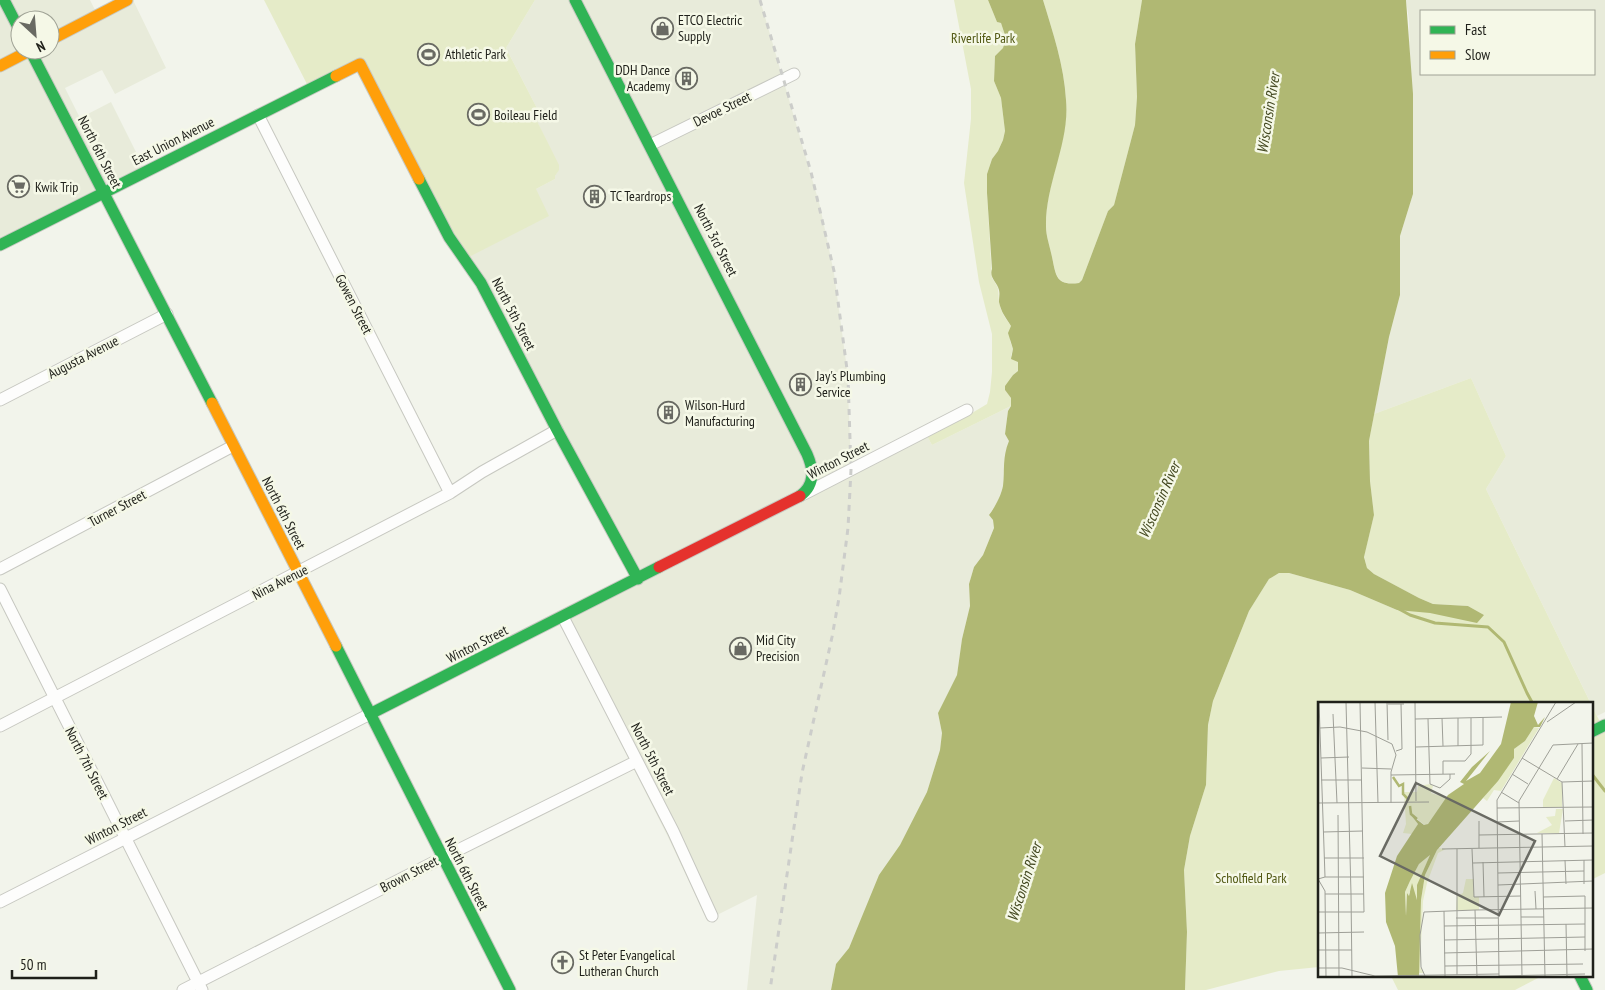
<svg xmlns="http://www.w3.org/2000/svg" width="1605" height="990" viewBox="0 0 1605 990" font-family="'PT Sans Narrow',sans-serif">
  <style>
    .built { fill: #e8ebda; fill-rule: evenodd }
    .green { fill: #e5ebc8 }
    .water { fill: #b0b873 }
    .lines { fill: none; stroke-linecap: round; stroke-linejoin: round }
    .stream { stroke: #b0b873; stroke-width: 3 }
    .street-casing { stroke: #c7c8c1; stroke-width: 13 }
    .fast-casing { stroke: #c7c8c1; stroke-width: 13 }
    .slow-casing { stroke: #c7c8c1; stroke-width: 13 }
    .jam-casing { stroke: #c7c8c1; stroke-width: 13 }
    .street { stroke: #fdfdfc; stroke-width: 11 }
    .fast { stroke: #30b455; stroke-width: 11 }
    .slow { stroke: #ff9f0a; stroke-width: 11 }
    .jam { stroke: #e5322d; stroke-width: 11 }
    .rail { stroke: #cccdca; stroke-width: 3; stroke-dasharray: 6 6; stroke-linecap: butt }
    .labels { text-anchor: middle; dominant-baseline: central; stroke-width: 5; stroke-linejoin: round; paint-order: stroke }
    .poi-label { font-size: 14px; fill: #1f201a; stroke: #f5f8e7; text-anchor: start }
    .park-label { font-size: 14px; fill: #515813; stroke: #f5f8e7 }
    .street-label { font-size: 14px; fill: #1f201a; stroke: #f5f8e7 }
    .water-label { font-size: 15px; font-style: italic; fill: #434820; stroke: #f5f8e7 }
    .inset-river { fill: none; stroke: #b0b873; stroke-width: 2.5 }
    .inset-road { fill: none; stroke: #9e9f97; stroke-width: 1 }
    .view { fill: #696a63; fill-opacity: 0.15; stroke: #696a63; stroke-width: 2.5 }
    .inset-edge { fill: none; stroke: #1f201a; stroke-width: 2.5 }
  </style>
  <rect width="100%" height="100%" fill="#f2f4eb"/>
  <path class="built" d="M0,0H90L97,14L133,0L166,68L115,94L102,70L65,88L80,118L111,102L145,170L0,244ZM20,20H50V50H20Z
    M535,0H760L820,206L834,273L847,369L851,462L927,436L932,445L1011,406L1008,411L1005,434L1010,441L1005,453L1003,487L998,501L989,515L993,520L994,528L983,555L974,567L969,584L970,606L962,639L957,675L938,713L942,733L940,750L927,792L914,819L865,912L849,948L836,964L831,990H747L757,895L707,920L668,837L559,620L636,581L463,260L536,189L555,179V176L559,169L536,119L541,116L506,48Z
    M1406,0H1605V712L1597,716L1486,489L1506,456L1471,378L1374,414L1389,337L1400,295V236L1413,194L1409,20ZM1421,11H1594V74H1421Z"/>
  <path class="green" d="M264,0H535L506,48L541,116L536,119L559,165V170L555,176V179L536,189L549,216L463,260L361,62L309,88Z
    M954,0H988L997,22L1001,23L1006,38L1003,48L995,56L994,81L1001,98L1005,131L1003,140L998,151L992,159L987,174V193L992,278C1000,290 998,287 999,301C1000,311 1006,319 1011,326L1010,341L1013,349L1011,356L1018,362V371L1013,375L1005,390L1011,398V406L932,445L927,436L972,413L987,404L990,392L992,372V334L979,282L964,183L971,119V89Z
    M1043,0H1142L1135,44L1137,97L1135,125L1114,205L1108,211L1082,280L1079,283C1057,286 1056,276 1052,257C1050,247 1046,237 1046,227C1045,184 1069,143 1066,100C1064,65 1053,33 1043,0Z
    M1471,378L1506,456L1486,489L1591,704H1319V967L1279,971L1206,990H1185L1187,932L1184,870L1190,836L1206,785L1208,725L1213,701L1249,611L1269,579L1279,573H1289L1350,590L1397,610L1484,615L1468,606L1433,604L1419,598L1374,574L1367,568L1364,556L1374,515L1370,481L1369,441L1374,414Z
    M1591,704L1605,732V873L1591,880Z
    M1391,976H1542L1515,990H1398Z"/>
  <path class="water" d="M988,0H1043C1053,33 1064,65 1066,100C1070,143 1045,184 1046,227C1046,236 1050,247 1052,257C1056,276 1056,286 1079,283L1082,280L1108,211L1114,205L1135,125L1137,97L1135,44L1142,0H1406L1413,94V194L1400,236V295L1389,337L1369,441L1370,481L1374,515L1364,557L1367,568L1374,574L1419,598L1433,604L1468,606L1484,615L1477,623L1430,613L1397,610L1350,590L1289,573H1279L1269,579L1249,611L1213,701L1208,725L1206,785L1190,836L1184,870L1187,932L1185,990H831L836,964L849,948L879,875L900,845L927,792L940,750L942,733L938,713L957,675L962,639L970,606L969,584L974,567L983,555L994,528L993,520L989,515C995,507 1001,496 1003,486C1005,469 1002,458 1009,441L1005,434L1008,411L1011,406V398L1005,390V386L1013,375L1018,371V362L1011,359L1013,349L1008,333L1011,326C1006,318 1001,312 999,302C999,297 1000,294 999,290C997,282 989,278 992,269L987,193V174L992,159L998,151L1003,140L1005,131L1001,98L994,81L995,56L1003,48L1006,38L1001,23L997,22Z"/>
  <g class="lines">
    <path class="stream" d="M1399,609L1410,615L1435,623L1488,627L1504,642L1527,693L1533,704
      M1591,773L1605,791"/>
    <defs>
      <path id="street" d="M258,115L450,493
        M650,145L794,74
        M0,400L167,314
        M804,494L967,410
        M0,569L233,446
        M0,589L202,990
        M563,617L673,831L712,916
        M0,726L450,493L482,472L557,430
        M0,902L370,714
        M183,990L442,858L637,761"/>
      <path id="fast" d="M4,0L20,31
        M575,0L807,454C814,470 815,485 800,496
        M30,50L212,403
        M419,179L449,237L481,283L557,430L638,579
        M0,245L336,76
        M336,646L510,990
        M370,714L659,567
        M1591,732L1605,725
        M1580,976L1587,990"/>
      <path id="slow" d="M50,40L127,0
        M0,66L31,50
        M336,76L360,64L419,179
        M212,403L336,646"/>
      <path id="jam" d="M659,567L800,496"/>
    </defs>
    <use href="#street" class="street-casing"/>
    <use href="#fast" class="fast-casing"/>
    <use href="#slow" class="slow-casing"/>
    <use href="#jam" class="jam-casing"/>
    <use href="#street" class="street"/>
    <use href="#fast" class="fast"/>
    <use href="#slow" class="slow"/>
    <use href="#jam" class="jam"/>
    <path class="rail" d="M760,0L811,172L834,271L848,377L851,470L848,528L839,598L832,637L802,773L770,990"/>
  </g>
  <defs>
    <symbol id="shop-ring" viewBox="-11 -11 22 22"><circle r="9.5" fill="#f5f8e7" stroke="#696a63" stroke-width="1.5"/><path d="M-5-2.5h2.3a2.7 3.5 0 0 1 5.4 0H5L5.5 6h-11ZM-1.5-2.5h3a1.5 2.3 0 0 0-3 0Z" fill="#696a63"/></symbol>
    <symbol id="stadium-ring" viewBox="-11 -11 22 22"><circle r="9.5" fill="#f5f8e7" stroke="#696a63" stroke-width="1.5"/><path d="M0-5a6.5 5 0 1 0 0 10a6.5 5 0 1 0 0-10ZM-3.5-1.8h7v3.6h-7Z" fill="#696a63"/></symbol>
    <symbol id="building-ring" viewBox="-11 -11 22 22"><circle r="9.5" fill="#f5f8e7" stroke="#696a63" stroke-width="1.5"/><path d="M-4-6H4V6H1V3H-1V6H-4ZM-2.5-4.3h1.7v1.8h-1.7ZM.8-4.3h1.7v1.8H.8ZM-2.5-1h1.7V.8h-1.7ZM.8-1h1.7V.8H.8Z" fill="#696a63"/></symbol>
    <symbol id="supermarket-ring" viewBox="-11 -11 22 22"><circle r="9.5" fill="#f5f8e7" stroke="#696a63" stroke-width="1.5"/><path d="M-6-5.5h2.5l.6 2H6L4.5 2H-2.5L-4.4-4H-6ZM-1.5 3.2a1.3 1.3 0 1 0 .1 0ZM3 3.2a1.3 1.3 0 1 0 .1 0Z" fill="#696a63"/></symbol>
    <symbol id="church-ring" viewBox="-11 -11 22 22"><circle r="9.5" fill="#f5f8e7" stroke="#696a63" stroke-width="1.5"/><path d="M-1.2-6h2.4v3.5h3.3v2.4h-3.3V6h-2.4V-.1h-3.3v-2.4h3.3Z" fill="#696a63"/></symbol>
  </defs>
  <g fill-rule="evenodd">
    <use href="#shop-ring" x="650" y="16" width="25" height="25"/>
    <use href="#stadium-ring" x="416" y="42" width="25" height="25"/>
    <use href="#building-ring" x="674" y="66" width="25" height="25"/>
    <use href="#stadium-ring" x="466" y="102" width="25" height="25"/>
    <use href="#supermarket-ring" x="6" y="174" width="25" height="25"/>
    <use href="#building-ring" x="582" y="184" width="25" height="25"/>
    <use href="#building-ring" x="788" y="372" width="25" height="25"/>
    <use href="#building-ring" x="656" y="400" width="25" height="25"/>
    <use href="#shop-ring" x="728" y="636" width="25" height="25"/>
    <use href="#church-ring" x="550" y="950" width="25" height="25"/>
  </g>
  <g class="labels">
    <g class="poi-label">
      <text x="678" y="20">ETCO Electric<tspan x="678" dy="16">Supply</tspan></text>
      <text x="445" y="54">Athletic Park</text>
      <text x="670" y="70" text-anchor="end">DDH Dance<tspan x="670" dy="16">Academy</tspan></text>
      <text x="494" y="115">Boileau Field</text>
      <text x="35" y="187">Kwik Trip</text>
      <text x="610" y="196">TC Teardrops</text>
      <text x="816" y="376">Jay's Plumbing<tspan x="816" dy="16">Service</tspan></text>
      <text x="685" y="405">Wilson-Hurd<tspan x="685" dy="16">Manufacturing</tspan></text>
      <text x="756" y="640">Mid City<tspan x="756" dy="16">Precision</tspan></text>
      <text x="579" y="955">St Peter Evangelical<tspan x="579" dy="16">Lutheran Church</tspan></text>
    </g>
    <g class="park-label">
      <text x="983" y="38">Riverlife Park</text>
      <text x="1251" y="878">Scholfield Park</text>
    </g>
    <g class="street-label">
      <text transform="translate(722 109) rotate(-26)">Devoe Street</text>
      <text transform="translate(173 141) rotate(-27)">East Union Avenue</text>
      <text transform="translate(100 152) rotate(63)">North 6th Street</text>
      <text transform="translate(716 240) rotate(63)">North 3rd Street</text>
      <text transform="translate(354 304) rotate(63)">Gowen Street</text>
      <text transform="translate(514 314) rotate(63)">North 5th Street</text>
      <text transform="translate(83 357) rotate(-27)">Augusta Avenue</text>
      <text transform="translate(838 460) rotate(-27)">Winton Street</text>
      <text transform="translate(117 508) rotate(-28)">Turner Street</text>
      <text transform="translate(284 513) rotate(63)">North 6th Street</text>
      <text transform="translate(280 582) rotate(-27)">Nina Avenue</text>
      <text transform="translate(477 644) rotate(-27)">Winton Street</text>
      <text transform="translate(653 759) rotate(63)">North 5th Street</text>
      <text transform="translate(87 763) rotate(63)">North 7th Street</text>
      <text transform="translate(116 826) rotate(-27)">Winton Street</text>
      <text transform="translate(409 874) rotate(-27)">Brown Street</text>
      <text transform="translate(467 874) rotate(63)">North 6th Street</text>
    </g>
    <g class="water-label">
      <text transform="translate(1268 113) rotate(-81)">Wisconsin River</text>
      <text transform="translate(1159 500) rotate(-66)">Wisconsin River</text>
      <text transform="translate(1024 882) rotate(-72)">Wisconsin River</text>
    </g>
  </g>
  <g transform="translate(1318 702)">
    <rect width="275" height="275" fill="#f2f4eb"/>
    <path d="M216,25L221,26L183,89L176,88L169,99L165,96L196,56V47L207,39ZM236,76L244,81V105H225V98ZM112,82L115,84L113,91L129,96L124,105L108,124L94,113L100,122L94,132L85,131L88,122L86,90H99L100,84ZM238,107H245L241,131H219L234,123L228,115L237,114ZM120,146L128,147L120,151L109,181L105,199L102,265L106,271H100L103,198L107,173ZM112,153L99,185V198L96,192L91,190V194L89,191L88,214L87,190L92,179L101,162ZM148,177H156V195H161V208H138L139,194L145,191Z" fill="#e5ebc8"/>
    <path d="M193,0H220L216,14L220,23L227,15L222,25H216L207,39L196,47V56L180,79L119,148L107,173L103,198L101,275H80L77,244L68,220L67,191L79,154L100,122L93,113L106,123L110,122L130,93L146,82L142,80L154,65L172,49L148,79L162,71L183,42ZM112,153L99,183V198L94,181L91,194L89,191L88,214L87,190L92,179L101,162Z" fill="#b0b873" fill-rule="evenodd"/>
    <path class="inset-river" d="M75,75L81,84L85,82V92L91,98M92,104L93,112L99,117"/>
    <path class="inset-road" d="M1,0L7,175M28,0L33,192H46M57,0L60,101M69,0L70,38M97,0L98,99M70,2H86M15,12L19,101M124,16L125,44M140,16V44M97,17L184,15M110,17L112,82L122,86L132,77V72M229,20L258,0M2,26L22,25L49,30L74,42L78,53L73,70V101M264,42L265,132M98,45L165,43V15M78,49L84,47L83,2M3,56L31,55M204,56L244,80L275,79M44,66L73,67M125,72V59H147L153,52V16M194,72L210,82M73,73L137,72M239,77L260,42M3,78H44M244,80L247,145M183,90L201,101M0,101L111,100M179,106L275,105M20,113L21,275M161,119V146M247,119L275,118M179,120L201,119M5,130L45,129M224,132L227,275M161,133L275,131M124,147L275,144M139,147V273M154,147L156,195L203,194M6,156H46M247,158L248,182M266,158V182M165,160L166,195M155,161L275,158M180,171L266,169M0,177L7,175H46M0,177L7,189L8,275M180,183L275,179M217,189L218,207M7,192H33L34,275M225,195L267,194V249M126,209L127,274M0,210H46L42,0M203,215H226M138,216H180M248,222L249,274M126,224L267,222M0,231L46,230M126,238L267,235M0,248H34M126,251L275,247M127,264L265,262M0,266H24L57,274L181,272M107,274L103,265L102,233L106,210L157,208M181,274L267,272M159,275L157,208L275,206M181,275L179,98L238,0M204,275L201,99L235,43L275,41"/>
    <path class="view" d="M98,81L217,139L181,213L62,154Z"/>
    <rect width="275" height="275" class="inset-edge"/>
  </g>
  <rect x="1420" y="10" width="175" height="65" fill="#f5f8e7" stroke="#9fa295"/>
  <rect x="1430" y="26" width="25" height="8" fill="#30b455" stroke="#9fa295"/>
  <text x="1465" y="35" font-size="15" fill="#1f201a">Fast</text>
  <rect x="1430" y="51" width="25" height="8" fill="#ff9f0a" stroke="#9fa295"/>
  <text x="1465" y="60" font-size="15" fill="#1f201a">Slow</text>
  <g transform="translate(35 35) rotate(154)"><circle r="24" fill="#f5f8e7" stroke="#9fa295"/>
  <path d="M0-4L9 19L0 12L-9 19Z" fill="#696a63"/>
  <text y="-8" font-size="14" font-weight="bold" text-anchor="middle" fill="#1f201a">N</text>
  </g>
  <path d="M12 970v8h84v-8" fill="none" stroke="#1f201a" stroke-width="2.5"/>
  <text x="20" y="970" font-size="15" fill="#1f201a" stroke="#f5f8e7" stroke-width="4" paint-order="stroke">50 m</text>
</svg>
